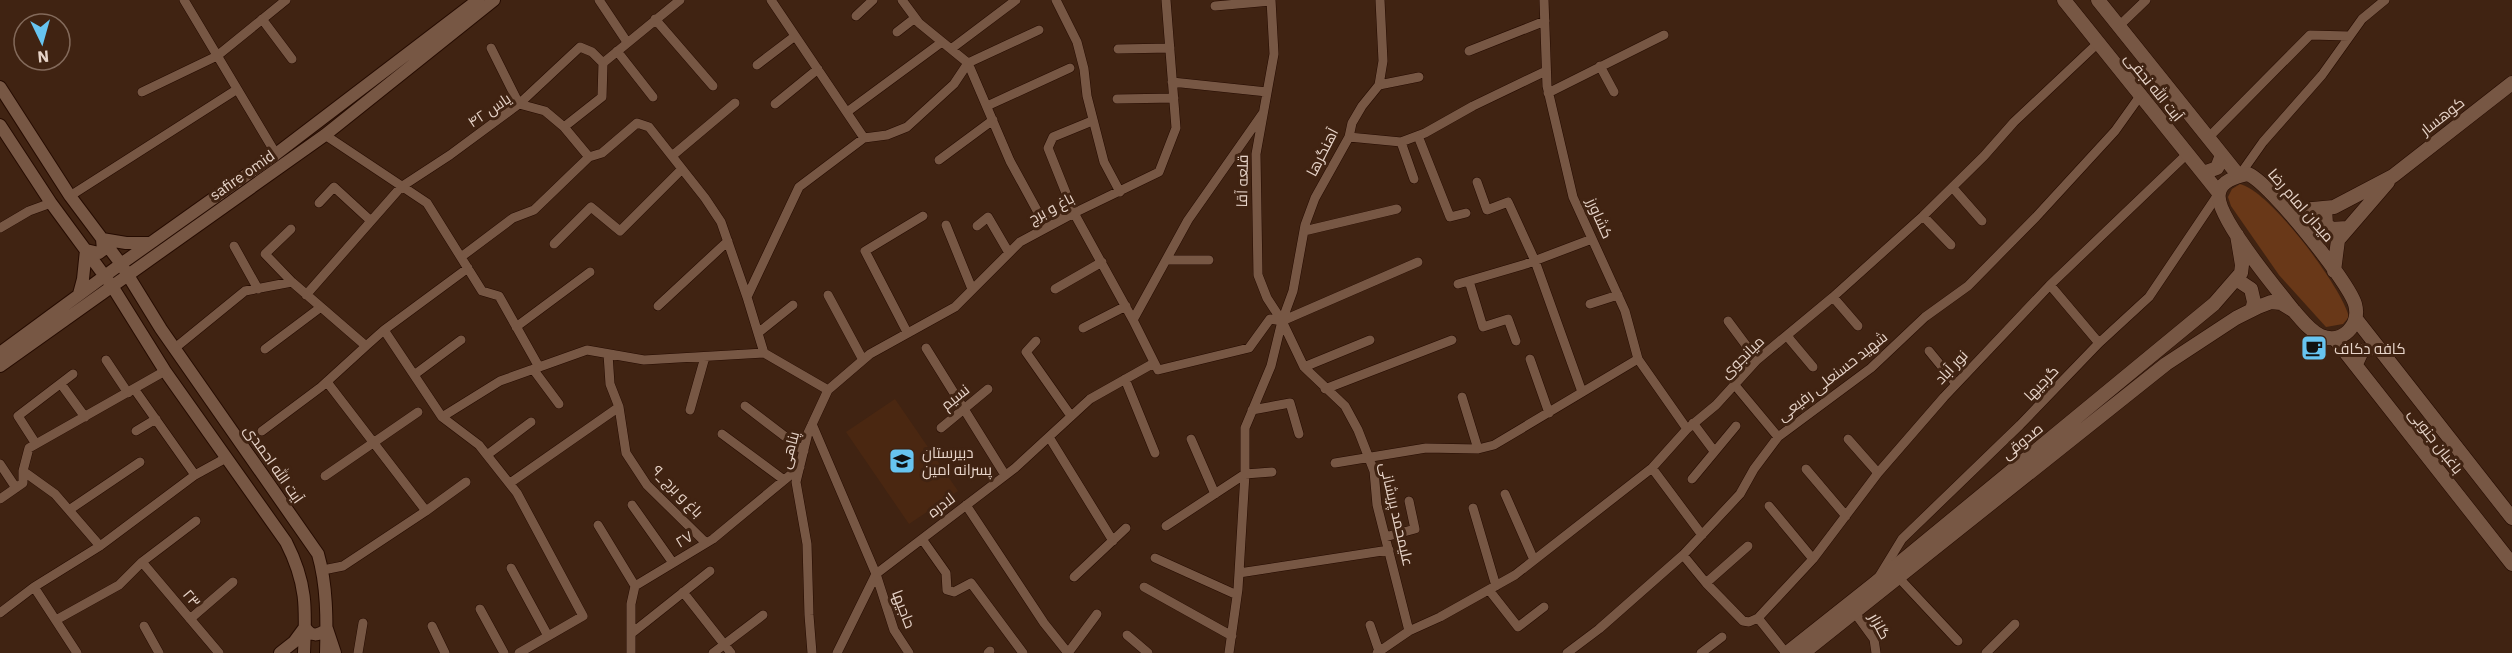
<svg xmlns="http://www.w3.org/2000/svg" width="2512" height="653" viewBox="0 0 2512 653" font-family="'IBM Plex Sans',Cairo,sans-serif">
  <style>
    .built { fill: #4a2711 }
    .green { fill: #693818 }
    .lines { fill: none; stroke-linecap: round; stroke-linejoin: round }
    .minor-casing { stroke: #250b00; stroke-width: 10 }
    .tertiary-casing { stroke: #250b00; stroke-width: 14 }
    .secondary-casing { stroke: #250b00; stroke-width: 15 }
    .minor { stroke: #775744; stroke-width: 9 }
    .tertiary { stroke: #775744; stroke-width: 12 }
    .secondary { stroke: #775744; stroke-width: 14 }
    .labels { text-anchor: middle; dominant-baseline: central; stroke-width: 6; stroke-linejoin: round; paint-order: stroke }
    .street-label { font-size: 15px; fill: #e7d4c9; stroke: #402312 }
    .poi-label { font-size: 15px; fill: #e7d4c9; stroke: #402312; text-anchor: start }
  </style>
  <rect width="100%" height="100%" fill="#402312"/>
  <path class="built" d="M895,399L958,491L909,524L846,432Z"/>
  <path class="green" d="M2240,184C2270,191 2341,286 2349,317L2343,324L2326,327L2279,275L2231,206L2228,197L2232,189Z"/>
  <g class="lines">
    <defs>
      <path id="minor" d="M184,0L276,154
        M599,0L627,42
        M771,0L864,138L799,187L747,297L764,353L828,390L808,433L796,482L807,544L809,615L812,653
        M902,0L919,23L968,63L1010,161L1039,214L1071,213
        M1056,0L1077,42L1084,69L1087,96L1104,162L1120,192
        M1271,0L1274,54L1256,154L1258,275L1267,298L1282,321L1304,367L1345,406L1358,430L1374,471L1377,505L1409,631
        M1544,0L1547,86L1573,197L1625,311L1638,359L1687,429
        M1215,6L1271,1
        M856,16L873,0
        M262,19L292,59
        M655,19L713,86
        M2119,26L2146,0
        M897,32L915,18
        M491,48L519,104L580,47L592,52L603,63
        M951,49L1016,0
        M1118,49L1170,48
        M617,51L653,97
        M1469,51L1545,21
        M757,65L795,36
        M1600,66L1614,92
        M1172,82L1267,92
        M1379,85L1419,77
        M142,92L217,56L286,0
        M1548,93L1664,35
        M1117,99L1174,98
        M775,104L818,69
        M987,106L1070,68
        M847,112L942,42
        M1092,121L1053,137L1048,148L1074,213L1133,320L1158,370L1249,348L1270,319L1282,321
        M564,127L589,157L602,153L637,123L649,127L705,198L721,222L747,297
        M325,135L427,203L482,291L499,296L539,367
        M1418,136L1450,217L1466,213
        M1349,137L1401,142L1425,133L1473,106L1546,71
        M864,138L887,135L907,127L954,84L968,63L1039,30
        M2208,138L2310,35L2349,36
        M1401,142L1414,179
        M672,156L735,103
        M939,160L993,120
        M2239,176L2263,142L2322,75L2362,19L2385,0
        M1477,182L1487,210L1508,202L1535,261L1582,392
        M1953,188L1982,221
        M70,196L236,90
        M319,203L334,187L371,221
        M1923,216L1951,245
        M946,225L972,289
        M977,226L988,217L1009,253
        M0,228L29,211L51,203
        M291,229L265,254L292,282
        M1304,231L1397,209
        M554,244L591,207L620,231L682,169
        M234,246L258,289
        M461,257L513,218L534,210L589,157
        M1167,260H1209
        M1469,281L1483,327L1508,319L1516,341
        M1458,284L1526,264L1592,239
        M2050,285L2099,343
        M1055,289L1102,262
        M306,295L401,187L450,155L519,104L545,111L564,127L602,97L603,63L680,0
        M828,295L863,360
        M1833,297L1858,326
        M1590,304L1618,295
        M658,306L728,241
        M1133,320L1188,220L1263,113
        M1282,321L1418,262
        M1728,321L1757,360
        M516,327L590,272
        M1083,328L1126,306
        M384,330L468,268
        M907,332L865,251L923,216
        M758,333L793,305
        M1787,336L1813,367
        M1036,341L1026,352L1071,416
        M175,348L245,291L292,282L366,346L384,330L442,417
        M926,348L1005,475
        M265,349L321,307
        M1929,351L1956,384
        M608,354L610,384L619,407L626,453L647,485L706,543
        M1530,359L1549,413
        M106,360L128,393
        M1304,367L1370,340
        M533,369L559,404
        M414,375L461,340
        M1125,379L1155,453
        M61,384L85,417
        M1734,384L1778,437
        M1325,389L1452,340
        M135,390L195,475
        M828,390L870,354L955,307L1020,242L1074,213L1159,172L1176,128L1166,0
        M1462,397L1478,449
        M745,406L804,451
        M690,410L705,357
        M1252,410L1290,403L1299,434
        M1693,423L1714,451
        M812,424L876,574L1015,468L1090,399L1154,363
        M941,428L988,389
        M136,431L156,419
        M262,431L321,387L366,346
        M722,434L784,480
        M1049,437L1113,541
        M1191,439L1215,494
        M1848,439L1878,473
        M36,444L18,416L73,374
        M487,455L531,422
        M1335,463L1426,448L1478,449L1494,445L1638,359
        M0,464L16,488
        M1652,468L1702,535
        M1806,469L1846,516
        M23,471L55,494L100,546L34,587L77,653
        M325,476L418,412
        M1692,479L1736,426
        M510,483L619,407
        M1505,494L1534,560
        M0,499L23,483V471L29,448L165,371
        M632,505L673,563
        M966,505L1044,623L1068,653
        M1769,506L1813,559
        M1473,508L1496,586
        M69,510L140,462
        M426,511L466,482
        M598,525L635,586L631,604V653
        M1166,526L1245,474L1272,472
        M1385,537L1415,529L1409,501
        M922,539L946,573L947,590L954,592L971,583L1023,653
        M100,546L195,475L226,458
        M1683,555L1706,583L1743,621L1749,622L1758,618L1786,653
        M1155,558L1237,595
        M142,562L219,653
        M511,568L548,636
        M323,570L343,566L426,511L327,382
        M1239,573L1389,550
        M876,574L894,630L909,653
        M1880,575L1902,539L2020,425L2099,343L2149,297L2219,193
        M1074,577L1126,528
        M1899,578L1958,641
        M1706,583L1748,546
        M635,586L713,539L800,467
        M1144,587L1232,636
        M1489,590L1518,627L1544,607
        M683,592L731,653
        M480,609L504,653
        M0,613L34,587
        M1855,613L1874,639L1876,653
        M1758,618L1813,559L1878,473L1944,397L2050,285L2187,154
        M190,619L233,582
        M56,620L119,585L142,562L196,521
        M1370,625L1379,651
        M144,626L159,653
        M432,626L445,653
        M632,633L710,571
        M1127,635L1148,653
        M358,653L363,623
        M519,653L583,616L517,493L479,445L442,417L500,381L587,350L644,360L764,353
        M713,653L763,615
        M837,653L876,574
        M988,653L990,651
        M1068,653L1097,614
        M1229,653L1238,589L1245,474V428L1271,366L1282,321L1293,291L1305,225L1315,198L1349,137L1352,123L1362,106L1379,85L1383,61L1380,0
        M1377,653L1409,631L1440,617L1515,575L1652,468L1687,429L1716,405L1757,360L1833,297L1923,216L1984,156L2014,122L2098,43
        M1567,653L1599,629L1683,555L1740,494L1754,469L1778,437L1871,368L1925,317L1968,286L2036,217L2115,131L2140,96
        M1701,653L1722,637
        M1986,653L2015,624"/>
      <path id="tertiary" d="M0,87L70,196L121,264L161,329L318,554C327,585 327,620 326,653
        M0,125L51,203L112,286L165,371L286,542C307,583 306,608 304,653
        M79,294L83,279L86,250L99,253L103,250L102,239L126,243H150
        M0,353L121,264L276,154L478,0
        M0,366L325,135L494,0
        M280,653L294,642L305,627C311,637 318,636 327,629L335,653"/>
      <path id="secondary" d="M2064,0L2219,193
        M2098,0L2239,176
        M2203,173L2217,168L2222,155
        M2248,174C2270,183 2348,281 2355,304C2361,325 2342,345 2321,336C2310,331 2302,320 2294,311C2279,292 2214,215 2219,193C2221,181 2238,176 2248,174Z
        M2281,199L2302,210L2334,207L2393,176L2512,83
        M2325,209L2326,224L2331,229L2347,228
        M2334,271L2338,240L2388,182
        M2236,279L2251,289L2254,302L2252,310
        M2356,319L2512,518
        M2335,339L2512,564
        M2356,364L2362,351L2377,347
        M1787,653L1874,584L2214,304L2241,273L2242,265L2237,235
        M1803,653L2166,364L2236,318L2258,307L2271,302L2281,303L2294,311"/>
    </defs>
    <use href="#minor" class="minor-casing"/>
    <use href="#tertiary" class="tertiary-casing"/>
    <use href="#secondary" class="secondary-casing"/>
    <use href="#minor" class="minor"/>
    <use href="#tertiary" class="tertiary"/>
    <use href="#secondary" class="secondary"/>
  </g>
  <defs>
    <symbol id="cafe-square" viewBox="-11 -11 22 22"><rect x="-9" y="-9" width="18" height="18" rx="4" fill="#67c4f0" stroke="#402312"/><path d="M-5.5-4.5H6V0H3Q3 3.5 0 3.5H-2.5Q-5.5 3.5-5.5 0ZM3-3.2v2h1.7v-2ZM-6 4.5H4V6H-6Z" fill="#111"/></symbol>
    <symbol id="school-square" viewBox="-11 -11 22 22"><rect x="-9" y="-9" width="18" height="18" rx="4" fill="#67c4f0" stroke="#402312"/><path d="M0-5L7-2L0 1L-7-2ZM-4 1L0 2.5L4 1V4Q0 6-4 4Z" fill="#111"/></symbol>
  </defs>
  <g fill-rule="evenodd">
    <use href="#cafe-square" x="2299" y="333" width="30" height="30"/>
    <use href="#school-square" x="887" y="446" width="30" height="30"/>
  </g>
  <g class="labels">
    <g class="street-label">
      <text transform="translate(2154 87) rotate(51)">آیت الله نجفی</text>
      <text transform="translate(489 110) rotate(-34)">یاس ۴۲</text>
      <text transform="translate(2442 116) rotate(-38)">کوهسار</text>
      <text transform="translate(1322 152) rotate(-63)">آهنگرها</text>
      <text transform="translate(242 175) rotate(-35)">safire omid</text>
      <text transform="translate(1242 181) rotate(-89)">قلعه آقا</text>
      <text transform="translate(2301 205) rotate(49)">میدان امام رضا</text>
      <text transform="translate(1051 208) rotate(-28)">باغ و برج</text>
      <text transform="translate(1600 218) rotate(66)">کشاورز</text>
      <text transform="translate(1742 357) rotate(-44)">میانجوی</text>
      <text transform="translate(1951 367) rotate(-47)">نور آباد</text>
      <text transform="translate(1832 376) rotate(-38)">شهید حسنعلی رفیعی</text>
      <text transform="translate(2041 383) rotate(-46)">گرجیها</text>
      <text transform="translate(955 397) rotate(-39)">نسیم</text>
      <text transform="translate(2022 441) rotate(-39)">صدوقی</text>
      <text transform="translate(2436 441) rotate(52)">باغبان جنوبی</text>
      <text transform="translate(789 450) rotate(-75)">پناهی</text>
      <text transform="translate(274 464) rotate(55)">آیت الله احمدی</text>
      <text transform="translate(678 491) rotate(46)">۹_باغ و برج</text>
      <text transform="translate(941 505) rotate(-37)">لادره</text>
      <text transform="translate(1397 514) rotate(77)">علیمحمد پریشانی</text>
      <text transform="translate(684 539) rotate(-31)">۲۷</text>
      <text transform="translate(192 598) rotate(50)">۲۳</text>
      <text transform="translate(904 609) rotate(69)">حاجیها</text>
      <text transform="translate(1880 626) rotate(61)">گلزار</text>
    </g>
    <g class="poi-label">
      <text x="2334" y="348">کافه دکاف</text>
      <text x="922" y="452">دبیرستان<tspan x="922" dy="17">پسرانه امین</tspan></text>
    </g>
  </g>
  <g transform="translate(42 42) rotate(175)"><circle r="28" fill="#402312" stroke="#836a5b" stroke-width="1.5"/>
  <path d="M0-4.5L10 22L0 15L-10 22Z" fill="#67c4f0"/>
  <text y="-9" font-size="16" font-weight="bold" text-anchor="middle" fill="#e7d4c9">N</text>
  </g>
</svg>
